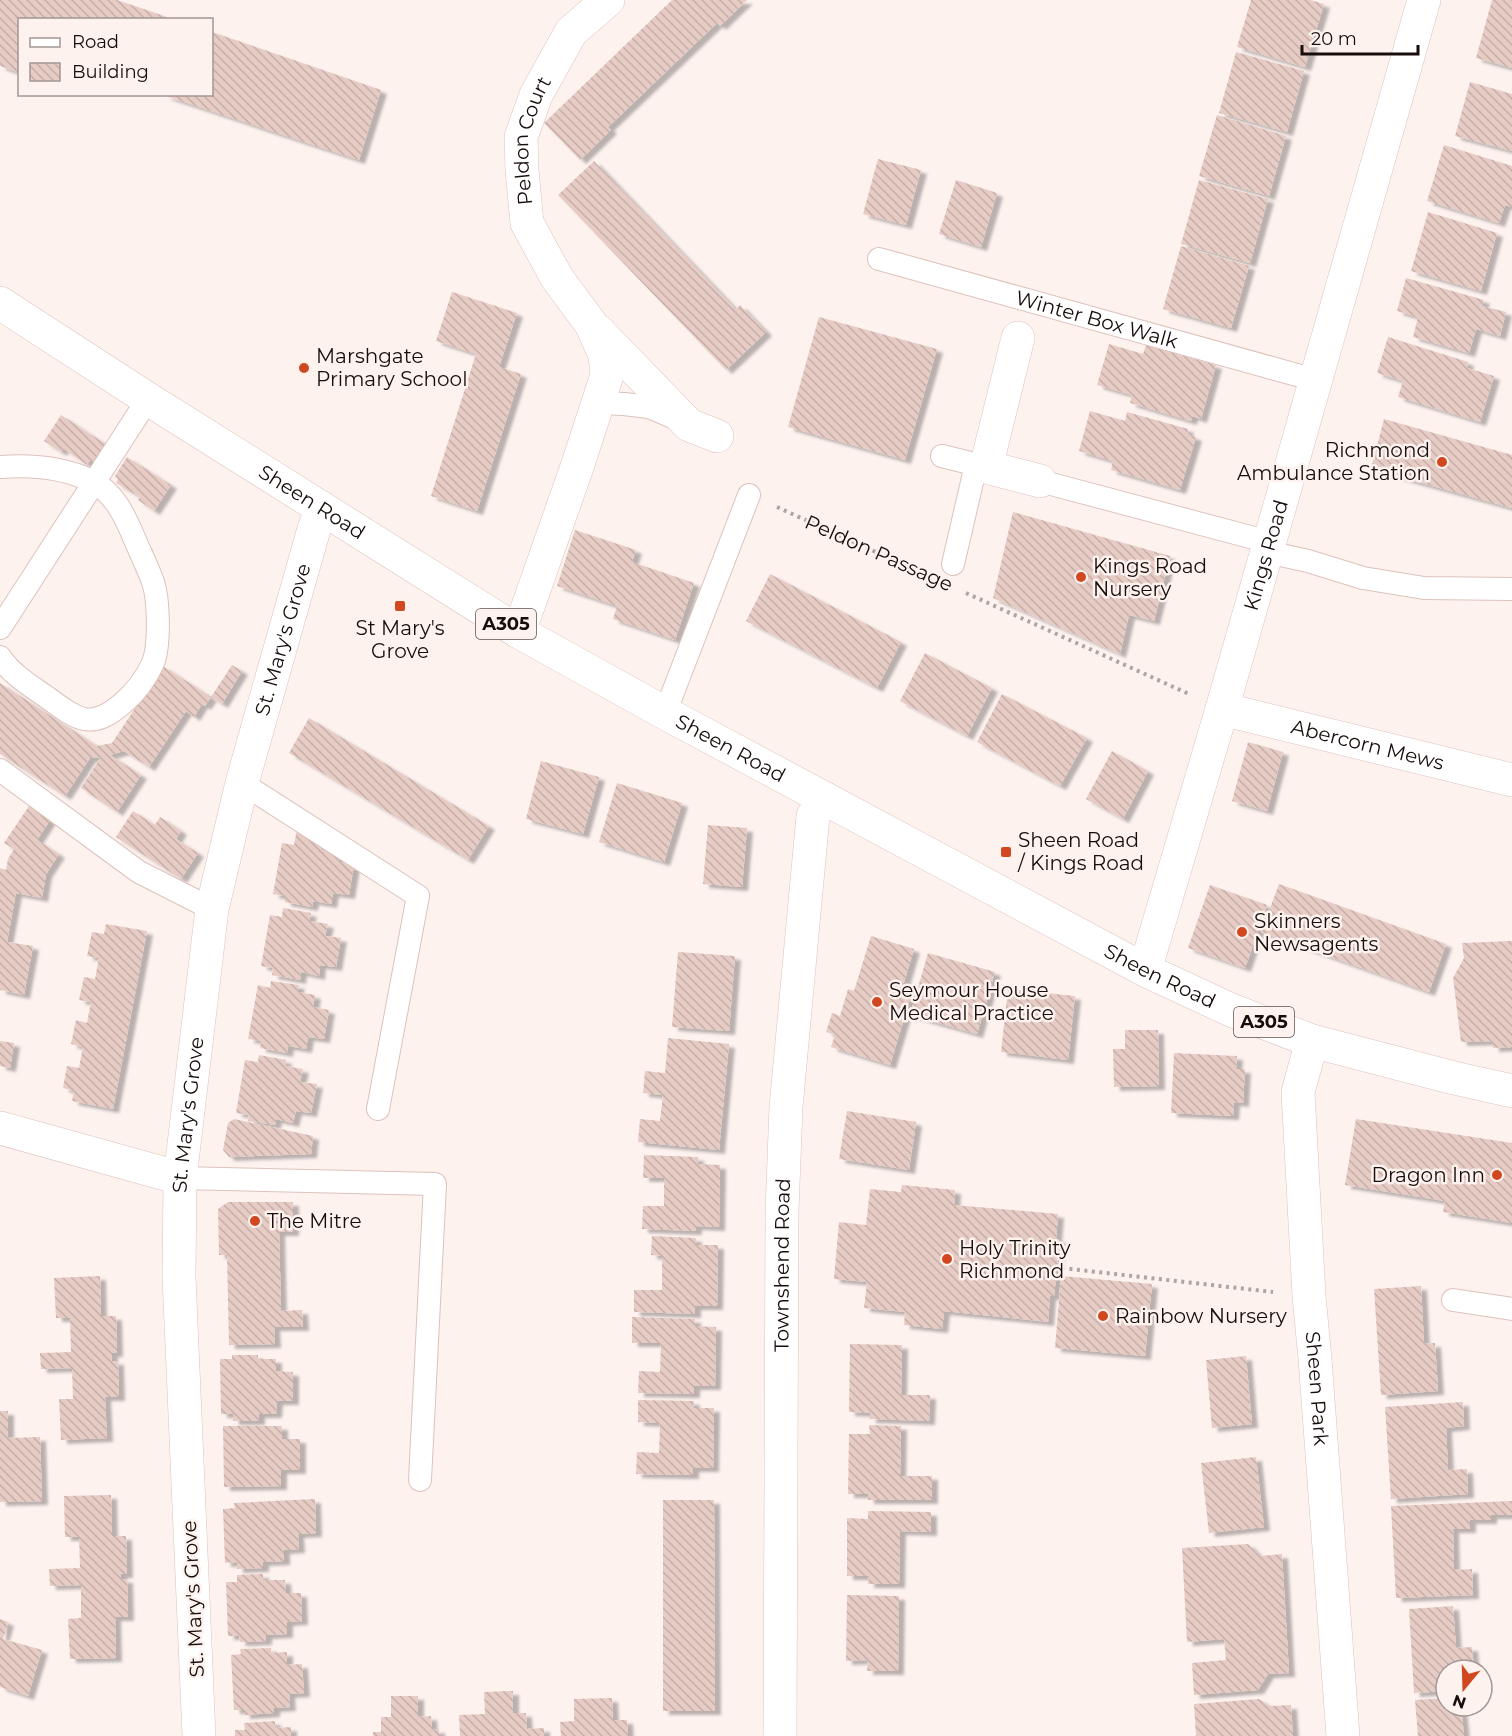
<svg xmlns="http://www.w3.org/2000/svg" width="1512" height="1736" viewBox="0 0 1512 1736" font-family="Montserrat,sans-serif">
  <style>
    .building { fill: url(#building-back-hatch); filter: url(#shadow) }
    .lines { fill: none; stroke-linecap: round; stroke-linejoin: round }
    .service-casing { stroke: #ddc2bb; stroke-width: 24 }
    .minor-casing { stroke: #ddc2bb; stroke-width: 34 }
    .tertiary-casing { stroke: #ddc2bb; stroke-width: 34 }
    .primary-casing { stroke: #ddc2bb; stroke-width: 34 }
    .path { stroke: #aea4a1; stroke-width: 4; stroke-dasharray: 3 4.5; stroke-linecap: butt }
    .service { stroke: #fff; stroke-width: 22 }
    .minor { stroke: #fff; stroke-width: 33 }
    .tertiary { stroke: #fff; stroke-width: 33 }
    .primary { stroke: #fff; stroke-width: 33 }
    .poi-dot { fill: #d14820; stroke: #fef2ef; stroke-width: 2 }
    .labels { text-anchor: middle; dominant-baseline: central; stroke-width: 5; stroke-linejoin: round; paint-order: stroke }
    .shield { fill: #fef2ef; stroke: #5c5250; stroke-width: 1.5 }
    .shield-label { font-size: 18px; font-weight: bold; fill: #170e0c }
    .street-label { font-size: 20px; fill: #170e0c; stroke: #fef2ef }
    .poi-label { font-size: 20px; fill: #170e0c; stroke: #fef2ef; text-anchor: start }
  </style>
  <defs>
    <pattern id="building-back-hatch" width="6" height="6" patternUnits="userSpaceOnUse" patternTransform="scale(1.5)"><rect width="6" height="6" fill="#e7ccc5"/><path d="M-1 5l2 2M0 0l6 6M5-1l2 2" fill="none" stroke="#c5aea8"/></pattern>
    <filter id="shadow"><feDropShadow dx="6" dy="4" stdDeviation="1.5" flood-color="#0004"/></filter>
  </defs>
  <rect width="100%" height="100%" fill="#fef2ef"/>
  <path class="building" d="M0,0H117L173,19L20,20V73L0,66Z
    M672,0H747L720,26L717,23L608,127L611,130L580,160L544,123Z
    M1251,0H1310L1324,4L1305,67L1237,47Z
    M1492,0H1512V68L1476,58Z
    M212,32L381,90L359,160L163,95L212,94Z
    M1236,52L1304,71L1287,132L1219,113Z
    M1470,82L1512,94V151L1455,136Z
    M1217,115L1286,136L1269,196L1199,176Z
    M1444,145L1512,166V207L1505,205L1499,223L1427,201Z
    M878,159L921,170L906,225L863,214Z
    M594,161L736,310L740,305L766,332L726,370L558,195Z
    M956,180L997,193L981,247L939,234Z
    M1199,180L1268,199L1250,263L1181,244Z
    M1428,212L1497,233L1481,291L1411,271Z
    M1181,246L1249,266L1231,328L1163,309Z
    M1406,278L1484,300L1482,306L1506,312L1500,336L1476,329L1469,353L1413,337L1418,317L1397,311Z
    M452,292L517,313L499,367L521,374L477,511L431,496L476,354L436,341Z
    M819,317L937,349L905,460L788,427Z
    M1388,337L1468,362L1467,368L1494,376L1480,422L1398,397L1403,381L1377,373Z
    M1109,344L1143,354L1146,345L1216,365L1201,419L1192,416L1191,421L1130,403L1132,395L1097,385Z
    M1090,411L1125,421L1127,412L1188,429L1187,434L1196,437L1180,490L1111,470L1113,461L1079,451Z
    M61,415L107,445L95,463L90,460L87,465L63,448L61,452L44,441Z
    M1384,419L1512,455V508L1371,469Z
    M127,457L171,485L154,511L138,500L140,497L116,483L118,479L115,476Z
    M1013,512L1170,556L1154,621L1129,615L1120,654L993,598Z
    M575,530L636,550L632,562L694,583L675,640L613,619L617,606L557,586Z
    M770,574L901,642L877,688L746,621Z
    M925,653L992,688L967,736L900,701Z
    M232,665L242,671L222,704L211,697Z
    M163,666L211,697L205,706L202,704L194,717L186,711L149,767L124,751L110,755L141,775L117,812L81,788L101,757L90,758L65,796L0,754V683L97,746L112,743Z
    M1002,694L1087,738L1060,786L977,742Z
    M309,718L489,826L468,860L289,753Z
    M1248,742L1283,752L1267,811L1232,801Z
    M1112,751L1148,771L1123,819L1086,799Z
    M541,761L599,777L583,834L526,819Z
    M617,783L682,803L664,862L599,842Z
    M29,806L50,820L37,840L59,854L46,874L42,898L16,893L7,942L33,946L24,995L0,990V868L6,870L8,859L14,849L4,843Z
    M133,811L155,825L160,817L171,824L181,831L176,839L198,853L181,879L116,837Z
    M708,825L747,828L742,887L703,884Z
    M297,829L322,845L321,850L340,853L338,862L354,865L349,895L333,893L331,904L313,901L312,907L285,902V896L273,894L282,843L294,845Z
    M1279,884L1446,944L1429,992L1261,932Z
    M1210,885L1267,905L1245,968L1188,948Z
    M283,908L311,913L309,921L328,924L325,936L341,938L336,967L320,965L319,976L301,972L300,980L272,975L273,968L261,966L270,915L282,917Z
    M106,924L147,931L113,1109L72,1101L74,1091L63,1088L67,1066L79,1068L81,1057L83,1047L71,1044L76,1020L87,1023L91,1002L79,1000L84,977L95,979L99,958L87,956L92,932L104,934Z
    M871,936L914,949L902,989L912,992L890,1065L831,1047L835,1035L826,1032L832,1013L840,1016L848,989L854,991Z
    M1512,941V1047L1493,1048V1041L1461,1042L1453,978L1464,958L1462,943Z
    M678,952L735,956L729,1031L672,1027Z
    M928,953L995,972L977,1034L910,1015Z
    M271,981L299,985L297,992L315,995L313,1007L329,1010L324,1039L308,1037L306,1049L288,1046L287,1053L260,1048L261,1041L248,1039L258,985L270,988Z
    M1008,989L1075,996L1068,1060L1001,1052Z
    M1125,1030H1158L1159,1086L1114,1087L1113,1049H1125Z
    M668,1038L729,1044L719,1150L638,1142L640,1119L660,1121L663,1095L643,1093L645,1071L665,1073Z
    M0,1041L14,1043L10,1068L0,1066Z
    M1174,1053L1237,1056L1236,1069H1245L1243,1103L1234,1102L1233,1116L1171,1113Z
    M259,1055L286,1060L285,1066L303,1069L300,1082L317,1084L311,1113L296,1111L293,1123L276,1119L275,1125L248,1121L249,1115L236,1113L245,1060L258,1062Z
    M847,1111L916,1122L909,1170L839,1159Z
    M234,1119L313,1136L311,1154L229,1157L223,1150L228,1123Z
    M1356,1119L1512,1143V1223L1443,1212L1445,1201L1345,1185Z
    M644,1155L698,1157V1164L720,1165L719,1227L696,1226V1231L642,1229L643,1206H664V1178H643Z
    M902,1185L955,1190L954,1205L1058,1214L1056,1239H1060L1054,1296H1050L1048,1322L944,1311L942,1329L904,1325L905,1312L864,1308L867,1282L834,1279L839,1222L866,1225L870,1189L901,1192Z
    M228,1202H293V1232H279L281,1311L302,1310L303,1327H274L275,1344L229,1345L227,1255H219L218,1209Z
    M652,1236L696,1238V1245H718L717,1306H695V1314L634,1312V1290H662V1256L651,1255Z
    M100,1276L101,1316H116L117,1353H112V1361H118L119,1397H105L107,1438L61,1440L59,1399H73L72,1368L41,1369L40,1353L71,1352L70,1318H56L54,1278Z
    M1061,1276L1152,1284L1145,1356L1055,1348Z
    M1421,1286L1424,1344L1435,1343L1438,1391L1381,1395L1374,1289Z
    M632,1317L695,1319V1326L716,1327L715,1386H694V1394L638,1393L639,1371L660,1372L661,1343H632Z
    M850,1344L902,1345L901,1395H930L929,1421L870,1419V1413L849,1412Z
    M232,1355H258V1359H276V1371L293,1372V1401H277L276,1414H259V1421H233V1414H221L220,1359H232Z
    M1246,1356L1252,1424L1212,1428L1206,1360Z
    M638,1400L694,1401L693,1408H714L713,1468H693V1475L636,1474L637,1452L659,1453L660,1423L638,1422Z
    M1463,1402L1464,1426L1446,1428L1448,1470L1467,1469L1468,1494L1391,1499L1385,1407Z
    M0,1411H8V1438L40,1437L42,1501L0,1502Z
    M869,1425L901,1426L900,1476H932V1500H868V1494H848L849,1434H870Z
    M223,1426H282V1439H300V1470H281V1486L224,1487Z
    M1256,1457L1264,1527L1209,1533L1201,1463Z
    M111,1495L112,1536H126L127,1574H121V1579H127L128,1617H115L116,1658L70,1659L68,1619L81,1618V1585L50,1586L49,1569L80,1568L79,1537H65L64,1496Z
    M315,1499L316,1533L298,1534L299,1549L284,1550V1561L263,1562V1568L237,1569V1562L225,1563L223,1509L235,1508L234,1503Z
    M663,1500H714L715,1711H663Z
    M1512,1501V1515H1491V1520H1470V1529H1453L1454,1570L1472,1569L1473,1595L1396,1598L1391,1506Z
    M868,1511L931,1512V1532L900,1531L899,1584H868L869,1576H847V1518L868,1519Z
    M1248,1544L1260,1556L1282,1554L1289,1673L1268,1674L1258,1690L1194,1695L1192,1663L1226,1660L1225,1649L1224,1639L1187,1642L1182,1548Z
    M263,1574V1580H285L286,1593H301L302,1621L287,1622V1634L266,1635V1641L240,1642L239,1636H228L226,1582H237V1575Z
    M847,1595L899,1596L898,1671H867L868,1660L846,1661Z
    M1453,1606L1456,1648L1472,1647L1474,1670H1446V1691L1414,1693L1409,1609Z
    M0,1619L8,1622L3,1639L42,1650L28,1696L0,1687Z
    M271,1648V1653L287,1652V1665L302,1664L304,1693L289,1694L290,1707L274,1708V1713L244,1715V1710H234L231,1655L241,1654L240,1649Z
    M513,1691V1713H526L527,1729L544,1728V1736H460L459,1715L485,1714L484,1692Z
    M391,1696H418V1717L431,1716L432,1730L439,1729V1736H373V1732H381V1717H391Z
    M612,1698L613,1720H627L628,1736H561L560,1722L574,1721V1699Z
    M1446,1698V1706H1461L1464,1736H1418L1415,1700Z
    M1259,1699L1270,1706L1291,1705L1293,1736H1196L1194,1704Z
    M275,1721V1728L291,1727V1736H235V1730H245L244,1723Z"/>
  <g class="lines">
    <defs>
      <g id="service">
        <path id="s1" d="M879,259L1315,380"/>
        <path d="M598,403L624,404L649,407L677,419"/>
        <path d="M942,456L986,467"/>
        <path d="M0,467C30,465 62,467 89,480C114,491 125,516 135,540C141,554 148,568 153,582C159,600 160,645 153,663C146,678 136,692 123,703C92,730 79,721 48,698C31,686 12,675 0,657"/>
        <path d="M1040,481L1269,542"/>
        <path d="M1267,552L1308,561L1363,578L1424,588L1512,589"/>
        <path d="M953,564L976,465"/>
        <path d="M0,628L148,399"/>
        <path d="M665,713L749,495"/>
        <path d="M0,770L139,872L212,909"/>
        <path d="M242,783L418,896L378,1109"/>
        <path d="M180,1178L435,1184L420,1480"/>
        <path d="M1453,1300L1512,1309"/>
      </g>
      <g id="minor">
        <path d="M598,331L689,425L717,436"/>
        <path d="M1018,338L986,467L1040,481"/>
        <path id="s2" d="M519,632L577,467L607,375L605,355L591,324L557,278L527,223L522,170L521,137L536,95L571,32L608,0"/>
        <path id="s3" d="M1222,709L1512,780"/>
        <path id="s4" d="M1312,1041L1298,1092L1309,1296L1315,1359L1343,1736"/>
        <path d="M0,1128L180,1178"/>
        <path id="s5" d="M199,1736L179,1277L180,1178L212,909L242,783L314,529L322,508"/>
        <path id="s6" d="M780,1736L782,1211L786,1107L813,816L824,798"/>
      </g>
      <g id="tertiary">
        <path id="s7" d="M1145,970L1222,709L1424,0"/>
      </g>
      <g id="primary">
        <path id="s8" d="M0,303L148,399L519,632L665,713L1145,970L1231,1010L1312,1041L1454,1078L1512,1091"/>
      </g>
    </defs>
    <use href="#service" class="service-casing"/>
    <use href="#minor" class="minor-casing"/>
    <use href="#tertiary" class="tertiary-casing"/>
    <use href="#primary" class="primary-casing"/>
    <path class="path" d="M777,507L924,574
      M966,593L1189,694
      M1062,1268L1273,1292"/>
    <use href="#service" class="service"/>
    <use href="#minor" class="minor"/>
    <use href="#tertiary" class="tertiary"/>
    <use href="#primary" class="primary"/>
  </g>
  <g class="poi-dot">
    <circle cx="304" cy="368" r="6"/>
    <circle cx="1442" cy="462" r="6"/>
    <circle cx="1081" cy="577" r="6"/>
    <rect x="394" y="600" width="12" height="12" rx="3"/>
    <rect x="1000" y="846" width="12" height="12" rx="3"/>
    <circle cx="1242" cy="932" r="6"/>
    <circle cx="877" cy="1002" r="6"/>
    <circle cx="1497" cy="1175" r="6"/>
    <circle cx="255" cy="1221" r="6"/>
    <circle cx="947" cy="1259" r="6"/>
    <circle cx="1103" cy="1316" r="6"/>
  </g>
  <g class="labels">
    <g class="shield">
      <rect x="476" y="609" width="60" height="30" rx="4.5"/>
      <rect x="1234" y="1007" width="60" height="30" rx="4.5"/>
    </g>
    <g class="shield-label">
      <text x="506" y="624">A305</text>
      <text x="1264" y="1022">A305</text>
    </g>
    <g class="street-label">
      <text stroke="none"><textPath href="#s2" startOffset="530">Peldon Court</textPath></text>
      <text stroke="none"><textPath href="#s1" startOffset="226">Winter Box Walk</textPath></text>
      <text stroke="none"><textPath href="#s8" startOffset="370">Sheen Road</textPath></text>
      <text transform="translate(879 553) rotate(24)">Peldon Passage</text>
      <text stroke="none"><textPath href="#s7" startOffset="432">Kings Road</textPath></text>
      <text stroke="none"><textPath href="#s5" startOffset="1108">St. Mary's Grove</textPath></text>
      <text stroke="none"><textPath href="#s3" startOffset="150">Abercorn Mews</textPath></text>
      <text stroke="none"><textPath href="#s8" startOffset="856">Sheen Road</textPath></text>
      <text stroke="none"><textPath href="#s8" startOffset="1342">Sheen Road</textPath></text>
      <text stroke="none"><textPath href="#s5" startOffset="622">St. Mary's Grove</textPath></text>
      <text stroke="none"><textPath href="#s6" startOffset="471">Townshend Road</textPath></text>
      <text stroke="none"><textPath href="#s4" startOffset="350">Sheen Park</textPath></text>
      <text transform="translate(193 1599) rotate(-93)">St. Mary's Grove</text>
    </g>
    <g class="poi-label">
      <text x="316" y="356">Marshgate<tspan x="316" dy="23">Primary School</tspan></text>
      <text x="1430" y="450" text-anchor="end">Richmond<tspan x="1430" dy="23">Ambulance Station</tspan></text>
      <text x="1093" y="566">Kings Road<tspan x="1093" dy="23">Nursery</tspan></text>
      <text x="400" y="628" text-anchor="middle">St Mary's<tspan x="400" dy="23">Grove</tspan></text>
      <text x="1018" y="840">Sheen Road<tspan x="1018" dy="23">/ Kings Road</tspan></text>
      <text x="1254" y="921">Skinners<tspan x="1254" dy="23">Newsagents</tspan></text>
      <text x="889" y="990">Seymour House<tspan x="889" dy="23">Medical Practice</tspan></text>
      <text x="1485" y="1175" text-anchor="end">Dragon Inn</text>
      <text x="267" y="1221">The Mitre</text>
      <text x="959" y="1248">Holy Trinity<tspan x="959" dy="23">Richmond</tspan></text>
      <text x="1115" y="1316">Rainbow Nursery</text>
    </g>
  </g>
  <rect x="18" y="18" width="195" height="78" fill="#fef2ef" stroke="#a29794" stroke-width="1.5"/>
  <rect x="30" y="38" width="30" height="9" fill="#ffffff" stroke="#a29794" stroke-width="1.5"/>
  <text x="72" y="48" font-size="18" fill="#170e0c">Road</text>
  <rect x="30" y="63" width="30" height="18" fill="url(#building-back-hatch)" stroke="#a29794" stroke-width="1.5"/>
  <text x="72" y="78" font-size="18" fill="#170e0c">Building</text>
  <g transform="translate(1464 1688) rotate(199)"><circle r="28" fill="#fef2ef" stroke="#a29794" stroke-width="1.5"/>
  <path d="M0-4.5L10 22L0 15L-10 22Z" fill="#d14820"/>
  <text y="-9" font-size="16" font-weight="bold" text-anchor="middle" fill="#170e0c">N</text>
  </g>
  <path d="M1302 45v9h116v-9" fill="none" stroke="#170e0c" stroke-width="3"/>
  <text x="1311" y="45" font-size="18" fill="#170e0c" stroke="#fef2ef" stroke-width="4.5" paint-order="stroke">20 m</text>
</svg>
